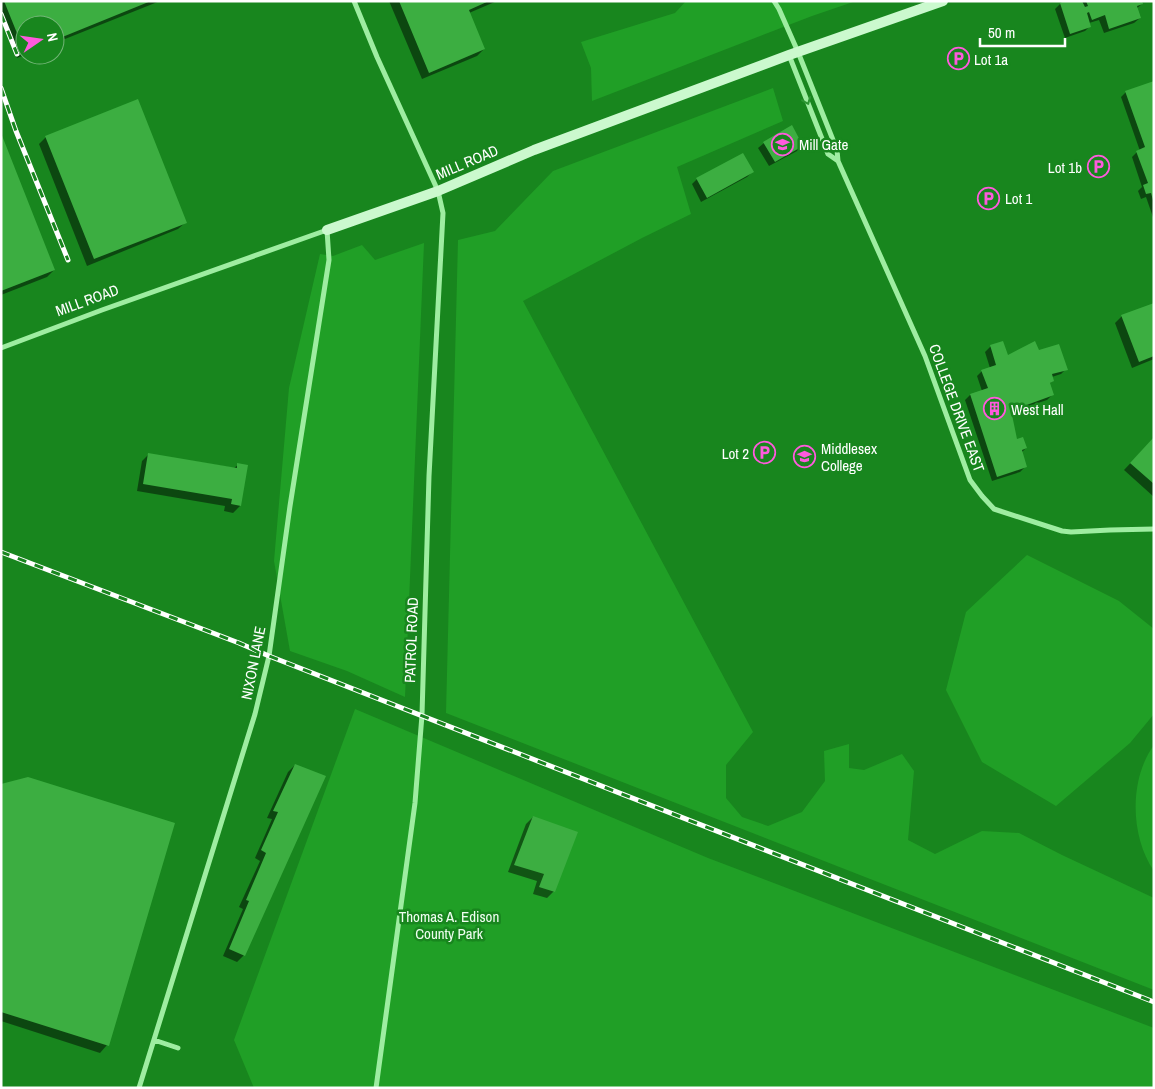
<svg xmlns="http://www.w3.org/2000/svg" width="1155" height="1089" viewBox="0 0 1155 1089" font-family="'Archivo Narrow',sans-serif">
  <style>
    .green { fill: #209f26 }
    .shadow { fill: #0007 }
    .building { fill: #3cae41 }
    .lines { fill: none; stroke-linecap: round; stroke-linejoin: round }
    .street { stroke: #9eeda1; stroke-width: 5 }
    .secondary { stroke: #cbf9ce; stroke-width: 10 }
    .rail-casing { stroke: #fff; stroke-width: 5 }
    .rail { stroke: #18861e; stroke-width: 3; stroke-dasharray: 9; stroke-linecap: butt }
    .oneway { stroke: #2c9532 }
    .labels { text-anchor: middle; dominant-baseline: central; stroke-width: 5; stroke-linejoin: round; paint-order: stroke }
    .poi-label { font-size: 15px; fill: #fff; stroke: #18861e; text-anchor: start }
    .street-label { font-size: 15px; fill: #fff; stroke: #18861e }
    .park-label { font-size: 15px; fill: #f0fef1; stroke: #18861e }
  </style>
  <rect width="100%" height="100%" fill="#18861e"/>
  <path class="green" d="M686,1H856L812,16L592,101L591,68L581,42L675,13Z
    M773,88L783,121L677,167L691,214L642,238L523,301L753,732L726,765V798L742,817L768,826L802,812L825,781L824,751L849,744V768L864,770L902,754L914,771L908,840L935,854L982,831L1019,833L1062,855L1154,898V990L446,713L458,240L495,231L553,171Z
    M424,243L405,697L347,671L290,651L274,561L289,388L320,254L333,256L362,245L375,260Z
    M1027,555L1119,601L1154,629V714L1130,743L1056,806L982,762L946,690L966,612Z
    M355,709L708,858L1154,1028V1088H254L234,1040Z
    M1154,745V871C1130,836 1129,779 1154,745Z"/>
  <path class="shadow" d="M1,1H160L55,43V25H25V55L17,58L1,17Z
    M389,1H497L469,13L484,49L477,56L422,79Z
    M1068,1H1141L1142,4L1136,9L1140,18L1134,23L1104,33L1099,20L1089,23L1090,26L1085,31L1065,38L1055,9L1060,4Z
    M1154,82V220L1146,197L1141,199L1138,191L1142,187L1132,157L1137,152L1140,151L1121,97L1126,92Z
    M1,136L54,270L47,277L1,295Z
    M46,137L186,222L178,229L87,266L39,144Z
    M764,143L802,146L797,151L769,166L758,148Z
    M752,172L747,177L701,202L692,184L697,179Z
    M1154,304V359L1132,368L1115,323L1122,316Z
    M1002,343L1007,357L1038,352L1066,369L1061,374L1052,377L1053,381L1049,384L1052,395L1047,400L1023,408L1018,414L1013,416L1011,410L1010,411L1016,440L1026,448L1021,453L1025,467L1020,472L992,481L965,400L970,395L982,391L977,376L982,371L990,368L985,352L990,347Z
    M1154,438V497L1124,470Z
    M149,454L234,468L238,465L240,506L233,513L224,511L225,506L137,491L142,461Z
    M295,765L244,955L237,962L223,956L243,909L239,907L260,861L255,858L272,819L267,818L288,772Z
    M1,786L107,1045L100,1053L1,1021Z
    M533,817L554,891L547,898L533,894L537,881L508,872L526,824Z"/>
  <path class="building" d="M4,1H151L55,40V25H25V53Z
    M399,1H489L469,10L485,49L429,73Z
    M1064,1H1082L1085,7L1088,6L1086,1H1142L1143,4L1137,6L1141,18L1109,29L1105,15L1092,20L1089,12L1087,13L1091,27L1070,34L1060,3Z
    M1154,81V200H1153L1151,193L1146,194L1143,185L1148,183L1136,151L1145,147L1125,91Z
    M138,99L187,223L94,259L45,136Z
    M792,125L803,146L775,162L763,142Z
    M1,133L55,270L1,291Z
    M743,153L754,172L707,198L696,178Z
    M1154,303V356L1139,362L1121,315Z
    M1003,341L1008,355L1035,341L1039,350L1059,344L1068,370L1052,374L1054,381L1050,383L1054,395L1024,406L1025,409L1018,411L1017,408L1011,410L1017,439L1023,437L1027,448L1022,450L1027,467L997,477L970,394L988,388L981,370L996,365L990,345Z
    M1154,437V484L1130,463Z
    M148,453L237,468V463L248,465L241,506L231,504L232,499L143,484Z
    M295,764L326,776L245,956L229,949L249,901L246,900L266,853L261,850L278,812L273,811Z
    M28,777L175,823L109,1046L1,1012V784Z
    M533,816L578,832L555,892L539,887L544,874L514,865Z"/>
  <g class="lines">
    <path class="street" d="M354,1L377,57L438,191L443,213L429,476L422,715L415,803L376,1088
      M774,1L779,9L798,52L837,150L838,161L925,356L970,480L982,496L994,509L1062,531L1071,532L1110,530L1154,529
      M789,55L828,154L838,161
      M1,348L102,310L327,230L329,260L290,506L269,656L255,714L139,1088
      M154,1040L178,1048"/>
    <path class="secondary" d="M327,230L438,191L534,150L789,55L943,1"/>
    <defs>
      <path id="rail" d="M1,14L17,54
        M1,88L16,131L68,260
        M1,552L239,643L269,656L1154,1002"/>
    </defs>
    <use href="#rail" class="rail-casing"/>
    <use href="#rail" class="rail"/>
  </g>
  <defs><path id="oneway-chevron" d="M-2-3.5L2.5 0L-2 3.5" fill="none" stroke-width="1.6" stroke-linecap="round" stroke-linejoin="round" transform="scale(1.25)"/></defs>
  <use class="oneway" href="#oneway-chevron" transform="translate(807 101) rotate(68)"/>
  <defs>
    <symbol id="parking-ring" viewBox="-11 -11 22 22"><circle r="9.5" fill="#18861e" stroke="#ff5add" stroke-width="1.5"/><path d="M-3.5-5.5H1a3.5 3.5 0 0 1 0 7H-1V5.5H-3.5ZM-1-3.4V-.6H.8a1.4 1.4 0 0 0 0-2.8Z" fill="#ff5add"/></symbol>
    <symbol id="university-ring" viewBox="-11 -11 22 22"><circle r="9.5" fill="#18861e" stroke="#ff5add" stroke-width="1.5"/><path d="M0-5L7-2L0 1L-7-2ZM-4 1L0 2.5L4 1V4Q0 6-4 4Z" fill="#ff5add"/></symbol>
    <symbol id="building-ring" viewBox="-11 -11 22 22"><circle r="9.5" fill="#18861e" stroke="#ff5add" stroke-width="1.5"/><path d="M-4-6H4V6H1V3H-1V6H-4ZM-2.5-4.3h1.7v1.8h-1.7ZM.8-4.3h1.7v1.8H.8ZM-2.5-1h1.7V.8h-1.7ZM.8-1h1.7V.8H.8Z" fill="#ff5add"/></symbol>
  </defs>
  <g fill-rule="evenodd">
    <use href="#parking-ring" x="946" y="46" width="25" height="25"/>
    <use href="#university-ring" x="770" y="132" width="25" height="25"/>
    <use href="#parking-ring" x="1086" y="154" width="25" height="25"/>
    <use href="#parking-ring" x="976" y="186" width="25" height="25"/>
    <use href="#building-ring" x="982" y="396" width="25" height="25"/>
    <use href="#parking-ring" x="752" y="440" width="25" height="25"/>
    <use href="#university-ring" x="792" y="444" width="25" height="25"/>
  </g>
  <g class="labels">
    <g class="poi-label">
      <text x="974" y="59">Lot 1a</text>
      <text x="799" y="144">Mill Gate</text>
      <text x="1082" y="167" text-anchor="end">Lot 1b</text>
      <text x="1005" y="198">Lot 1</text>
      <text x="1011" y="409">West Hall</text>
      <text x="821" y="448">Middlesex<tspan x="821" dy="17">College</tspan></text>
      <text x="749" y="453" text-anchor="end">Lot 2</text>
    </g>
    <g class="street-label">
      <text transform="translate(467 162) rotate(-23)">MILL ROAD</text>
      <text transform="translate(87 300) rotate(-20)">MILL ROAD</text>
      <text transform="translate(957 408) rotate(70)">COLLEGE DRIVE EAST</text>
      <text transform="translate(411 640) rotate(-88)">PATROL ROAD</text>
      <text transform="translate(253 663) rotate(-79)">NIXON LANE</text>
    </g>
    <g class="park-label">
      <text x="449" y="916">Thomas A. Edison<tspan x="449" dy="17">County Park</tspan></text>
    </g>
  </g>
  <rect width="1155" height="1089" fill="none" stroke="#ffffff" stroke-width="5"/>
  <g transform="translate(40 40) rotate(77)"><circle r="24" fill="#18861e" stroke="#74b678"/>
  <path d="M0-4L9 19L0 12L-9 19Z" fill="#ff5add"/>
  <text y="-8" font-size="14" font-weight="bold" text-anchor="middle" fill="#ffffff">N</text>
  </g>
  <path d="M980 38v8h85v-8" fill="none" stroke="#ffffff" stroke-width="2.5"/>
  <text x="988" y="38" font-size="15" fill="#ffffff" stroke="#18861e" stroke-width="4" paint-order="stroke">50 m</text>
</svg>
